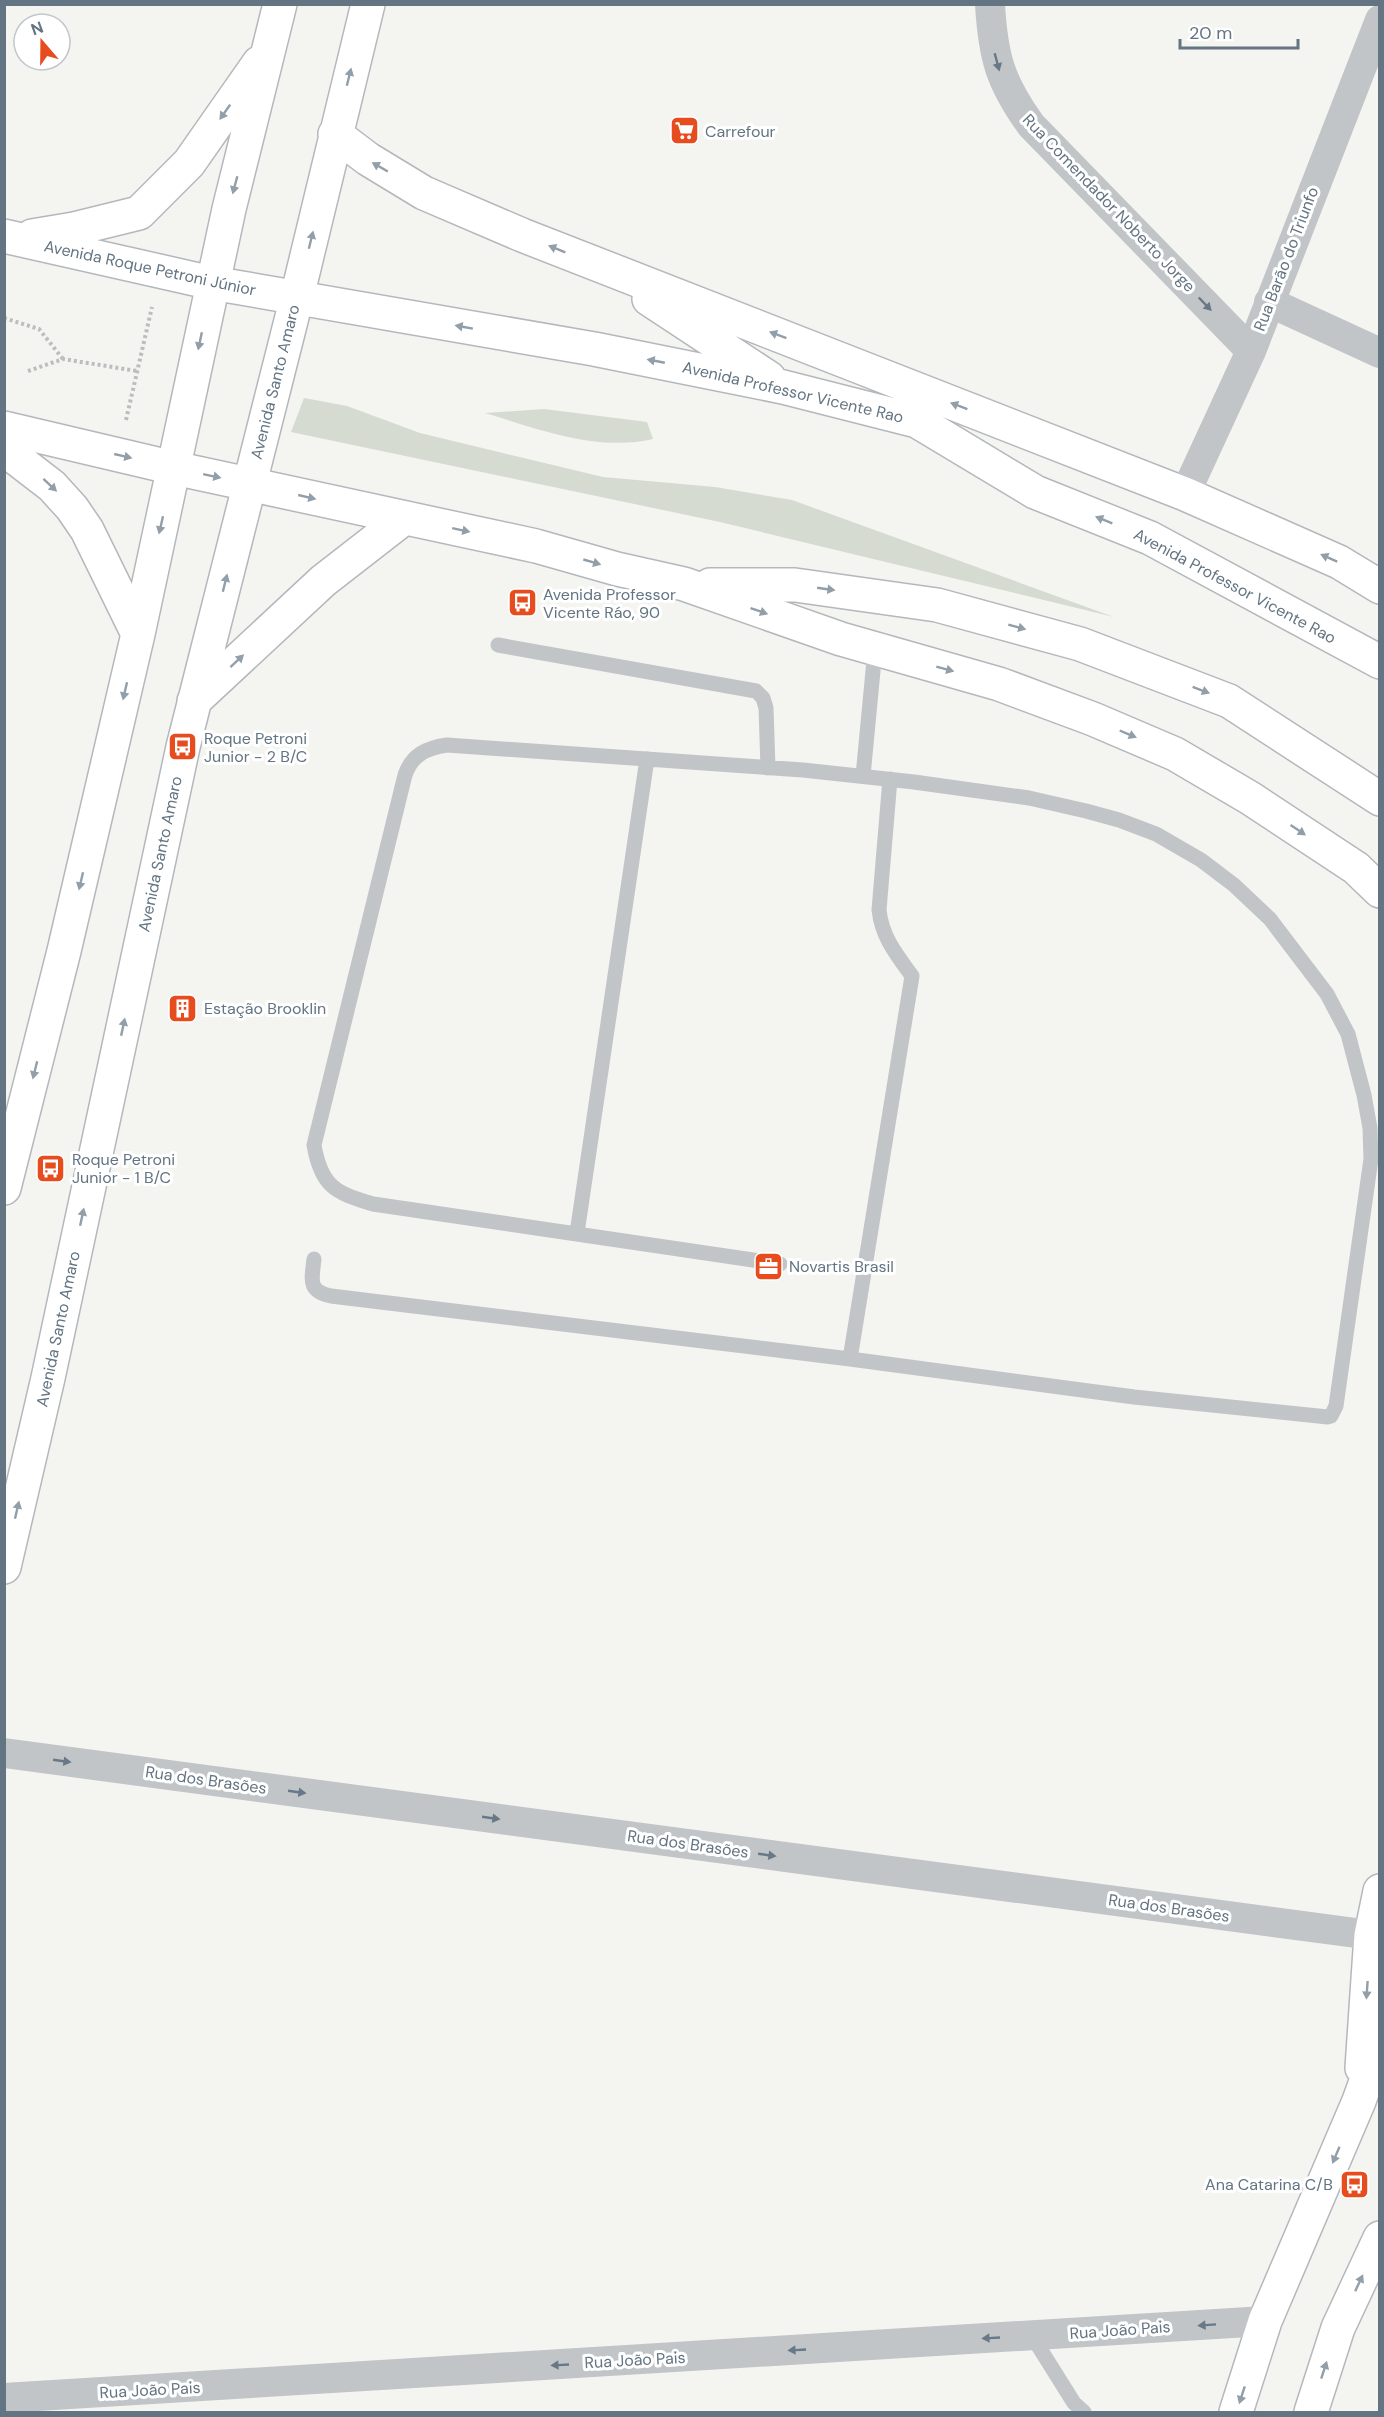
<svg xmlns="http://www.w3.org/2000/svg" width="1384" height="2417" viewBox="0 0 1384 2417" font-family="'DM Sans',sans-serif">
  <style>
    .green { fill: #d5dbd1 }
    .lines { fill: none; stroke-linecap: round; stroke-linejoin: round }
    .primary-casing { stroke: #b4b8bc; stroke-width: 36 }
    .path { stroke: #bbbdbf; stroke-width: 4; stroke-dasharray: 3 3; stroke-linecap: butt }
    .lane { stroke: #c1c5c8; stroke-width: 15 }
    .street { stroke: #c1c5c8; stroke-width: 30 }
    .primary { stroke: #fff; stroke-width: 33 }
    .oneway { fill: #687886 }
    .oneway2 { fill: #929ea8 }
    .labels { text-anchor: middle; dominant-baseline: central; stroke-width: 6; stroke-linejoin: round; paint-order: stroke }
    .poi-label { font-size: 16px; fill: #637482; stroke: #fff; text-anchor: start }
    .street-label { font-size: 16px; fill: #637482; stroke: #fff }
  </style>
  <rect width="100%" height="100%" fill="#f4f4f0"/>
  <path class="green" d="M304,398L347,406L420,433L603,477L715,487L792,500L1114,617L720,522L291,432Z
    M544,409L647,422L653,439C597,452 538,429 485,413Z"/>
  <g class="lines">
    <defs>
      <path id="primary" d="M335,134L368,159L424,193L522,235L1185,494L1339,562L1380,587
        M4,236L212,283L594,349L783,387L917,421L1035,492L1150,538L1380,662
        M32,236L74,229L139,213L189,163L259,63
        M649,299L769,378
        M4,428L174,468L536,546L617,569L684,584L841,639L999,684L1093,719L1175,754L1250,798L1356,868L1380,891
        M4,449L52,486L72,508L87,530L138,634
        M710,585H795L937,605L1080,644L1229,701L1380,799
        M194,701L323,581L404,518
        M4,1188L64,951L138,634L229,209L280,4
        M4,1567L48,1378L183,747L297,297L368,4
        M1362,2068L1371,1935L1380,1891
        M1236,2412L1265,2321L1359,2101L1380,2042
        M1311,2412L1338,2328L1380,2238"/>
    </defs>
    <use href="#primary" class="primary-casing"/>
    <path class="path" d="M4,318L39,329L63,359
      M28,371L63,359L137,371
      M126,420L152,307"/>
    <path class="lane" d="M498,645L756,691L763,698L766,708L768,768
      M863,776L875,650
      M577,1233L647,759
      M314,1259C312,1279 307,1291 331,1296L850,1359L1134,1397L1328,1417L1331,1416L1336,1406L1371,1159L1370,1128L1364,1095L1348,1034L1327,994L1270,919L1234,885L1201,860L1156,834L1119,820L1086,811L1029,798L914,782L803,770L447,745C426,748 412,755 405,775L314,1145C321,1186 335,1193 373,1204L780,1264
      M850,1359L912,976C896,954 882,937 879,910L890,779
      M1032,2336L1074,2403L1084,2412"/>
    <path class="street" d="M990,4C993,57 1000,82 1031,125L1251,351
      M1269,302L1380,353
      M1185,494L1251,351L1380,20
      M4,1753L1371,1935
      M4,2398L1265,2321"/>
    <use href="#primary" class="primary"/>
  </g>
  <defs><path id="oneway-solid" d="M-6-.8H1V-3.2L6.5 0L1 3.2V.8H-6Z" transform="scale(1.5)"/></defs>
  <g class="oneway">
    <use href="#oneway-solid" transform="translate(997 62) rotate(75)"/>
    <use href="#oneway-solid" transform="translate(1205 304) rotate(46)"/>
    <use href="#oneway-solid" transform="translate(62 1761) rotate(8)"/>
    <use href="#oneway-solid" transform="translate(297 1792) rotate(8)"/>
    <use href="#oneway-solid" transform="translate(491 1818) rotate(8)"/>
    <use href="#oneway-solid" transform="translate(767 1855) rotate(8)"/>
    <use href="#oneway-solid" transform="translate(1207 2325) rotate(176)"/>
    <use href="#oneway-solid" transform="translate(991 2338) rotate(177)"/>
    <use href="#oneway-solid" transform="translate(797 2350) rotate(177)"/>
    <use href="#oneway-solid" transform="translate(560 2365) rotate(177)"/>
  </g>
  <g class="oneway2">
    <use href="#oneway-solid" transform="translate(349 77) rotate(-76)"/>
    <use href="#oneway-solid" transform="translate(225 112) rotate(125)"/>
    <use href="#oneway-solid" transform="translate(380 167) rotate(-150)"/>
    <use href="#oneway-solid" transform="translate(235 185) rotate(105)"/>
    <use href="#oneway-solid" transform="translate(311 240) rotate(-76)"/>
    <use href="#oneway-solid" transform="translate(557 249) rotate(-158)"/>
    <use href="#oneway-solid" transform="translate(464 327) rotate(-170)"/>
    <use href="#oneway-solid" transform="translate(778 335) rotate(-159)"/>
    <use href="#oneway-solid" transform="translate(200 341) rotate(102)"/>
    <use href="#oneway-solid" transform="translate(656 361) rotate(-169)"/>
    <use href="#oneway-solid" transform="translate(959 406) rotate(-159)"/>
    <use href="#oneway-solid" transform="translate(123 456) rotate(13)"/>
    <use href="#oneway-solid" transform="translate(212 476) rotate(12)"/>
    <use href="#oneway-solid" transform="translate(50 485) rotate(43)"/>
    <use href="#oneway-solid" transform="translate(307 497) rotate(13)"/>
    <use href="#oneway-solid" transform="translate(1104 520) rotate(-158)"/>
    <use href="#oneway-solid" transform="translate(161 525) rotate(103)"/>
    <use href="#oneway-solid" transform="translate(461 530) rotate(12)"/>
    <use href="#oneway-solid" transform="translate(1329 558) rotate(-156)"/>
    <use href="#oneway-solid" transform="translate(592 562) rotate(16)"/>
    <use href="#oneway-solid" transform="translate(225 583) rotate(-76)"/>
    <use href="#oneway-solid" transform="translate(826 589) rotate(8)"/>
    <use href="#oneway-solid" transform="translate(759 611) rotate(19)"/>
    <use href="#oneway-solid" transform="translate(1017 627) rotate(15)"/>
    <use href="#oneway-solid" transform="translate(237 661) rotate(-43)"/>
    <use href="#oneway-solid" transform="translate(945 669) rotate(15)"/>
    <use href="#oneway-solid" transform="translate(1201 690) rotate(21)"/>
    <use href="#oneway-solid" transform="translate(125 691) rotate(103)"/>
    <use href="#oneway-solid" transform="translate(1128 734) rotate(23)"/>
    <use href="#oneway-solid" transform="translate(1298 830) rotate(34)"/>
    <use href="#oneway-solid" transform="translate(81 881) rotate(103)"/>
    <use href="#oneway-solid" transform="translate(123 1027) rotate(-78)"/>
    <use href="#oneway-solid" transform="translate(35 1070) rotate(104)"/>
    <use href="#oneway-solid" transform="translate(82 1217) rotate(-78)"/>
    <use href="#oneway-solid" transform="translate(17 1510) rotate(-77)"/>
    <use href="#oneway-solid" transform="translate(1367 1990) rotate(94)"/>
    <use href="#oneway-solid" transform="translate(1336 2155) rotate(113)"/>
    <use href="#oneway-solid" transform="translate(1359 2283) rotate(-65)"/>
    <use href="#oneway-solid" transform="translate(1324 2370) rotate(-72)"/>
    <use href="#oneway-solid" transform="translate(1242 2395) rotate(108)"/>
  </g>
  <defs>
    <symbol id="supermarket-square" viewBox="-11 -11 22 22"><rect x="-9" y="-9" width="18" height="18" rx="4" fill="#e64c1e" stroke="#fff"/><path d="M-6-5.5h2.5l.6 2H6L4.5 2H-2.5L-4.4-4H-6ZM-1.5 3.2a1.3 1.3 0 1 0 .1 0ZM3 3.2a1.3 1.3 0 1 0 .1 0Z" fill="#fff"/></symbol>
    <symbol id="bus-square" viewBox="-11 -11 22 22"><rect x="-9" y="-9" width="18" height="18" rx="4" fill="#e64c1e" stroke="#fff"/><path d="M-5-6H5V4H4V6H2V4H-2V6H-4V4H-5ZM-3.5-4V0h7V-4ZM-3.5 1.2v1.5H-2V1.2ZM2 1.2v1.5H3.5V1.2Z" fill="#fff"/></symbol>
    <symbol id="building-square" viewBox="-11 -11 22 22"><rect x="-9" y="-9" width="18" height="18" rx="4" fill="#e64c1e" stroke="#fff"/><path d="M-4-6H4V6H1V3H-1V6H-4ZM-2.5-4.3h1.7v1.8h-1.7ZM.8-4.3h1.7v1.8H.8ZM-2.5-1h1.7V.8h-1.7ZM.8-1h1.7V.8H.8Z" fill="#fff"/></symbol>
    <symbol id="office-square" viewBox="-11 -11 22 22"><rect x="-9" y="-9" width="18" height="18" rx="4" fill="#e64c1e" stroke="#fff"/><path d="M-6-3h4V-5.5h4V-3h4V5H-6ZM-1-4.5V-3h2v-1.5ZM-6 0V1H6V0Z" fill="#fff"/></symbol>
  </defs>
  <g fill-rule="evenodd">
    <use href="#supermarket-square" x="668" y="114" width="33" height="33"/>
    <use href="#bus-square" x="506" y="586" width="33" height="33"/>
    <use href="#bus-square" x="166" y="730" width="33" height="33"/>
    <use href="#building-square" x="166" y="992" width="33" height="33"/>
    <use href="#bus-square" x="34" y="1152" width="33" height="33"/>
    <use href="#office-square" x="752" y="1250" width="33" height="33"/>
    <use href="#bus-square" x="1338" y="2168" width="33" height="33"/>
  </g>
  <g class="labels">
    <g class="poi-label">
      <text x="705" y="131">Carrefour</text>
      <text x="543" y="594">Avenida Professor<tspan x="543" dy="18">Vicente Ráo, 90</tspan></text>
      <text x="204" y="738">Roque Petroni<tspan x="204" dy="18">Junior - 2 B/C</tspan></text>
      <text x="204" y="1008">Estação Brooklin</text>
      <text x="72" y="1159">Roque Petroni<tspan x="72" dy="18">Junior - 1 B/C</tspan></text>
      <text x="789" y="1266">Novartis Brasil</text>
      <text x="1333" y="2184" text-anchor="end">Ana Catarina C/B</text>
    </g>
    <g class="street-label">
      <text transform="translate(1109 203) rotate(46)">Rua Comendador Noberto Jorge</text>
      <text transform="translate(1286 259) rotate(-69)">Rua Barão do Triunfo</text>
      <text transform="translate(150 268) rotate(12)">Avenida Roque Petroni Júnior</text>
      <text transform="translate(275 382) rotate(-76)">Avenida Santo Amaro</text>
      <text transform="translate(793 392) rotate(13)">Avenida Professor Vicente Rao</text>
      <text transform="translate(1235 586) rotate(28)">Avenida Professor Vicente Rao</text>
      <text transform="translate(160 854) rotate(-78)">Avenida Santo Amaro</text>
      <text transform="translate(58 1329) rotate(-78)">Avenida Santo Amaro</text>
      <text transform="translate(206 1780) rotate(8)">Rua dos Brasões</text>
      <text transform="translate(688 1844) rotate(8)">Rua dos Brasões</text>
      <text transform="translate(1169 1908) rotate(8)">Rua dos Brasões</text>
      <text transform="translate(1120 2330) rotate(-4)">Rua João Pais</text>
      <text transform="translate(635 2360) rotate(-3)">Rua João Pais</text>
      <text transform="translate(150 2390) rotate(-3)">Rua João Pais</text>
    </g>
  </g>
  <rect width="1384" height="2417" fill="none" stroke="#637482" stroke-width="12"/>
  <g transform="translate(42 42) rotate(340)"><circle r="28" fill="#ffffff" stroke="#c1c7cd" stroke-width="1.5"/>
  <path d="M0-4.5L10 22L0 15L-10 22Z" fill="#e64c1e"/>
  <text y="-9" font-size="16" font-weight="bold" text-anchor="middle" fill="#637482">N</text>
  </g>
  <path d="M1180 39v9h118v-9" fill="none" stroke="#637482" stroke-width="3"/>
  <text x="1189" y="39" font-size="18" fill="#637482" stroke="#ffffff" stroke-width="4.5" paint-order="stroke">20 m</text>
</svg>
